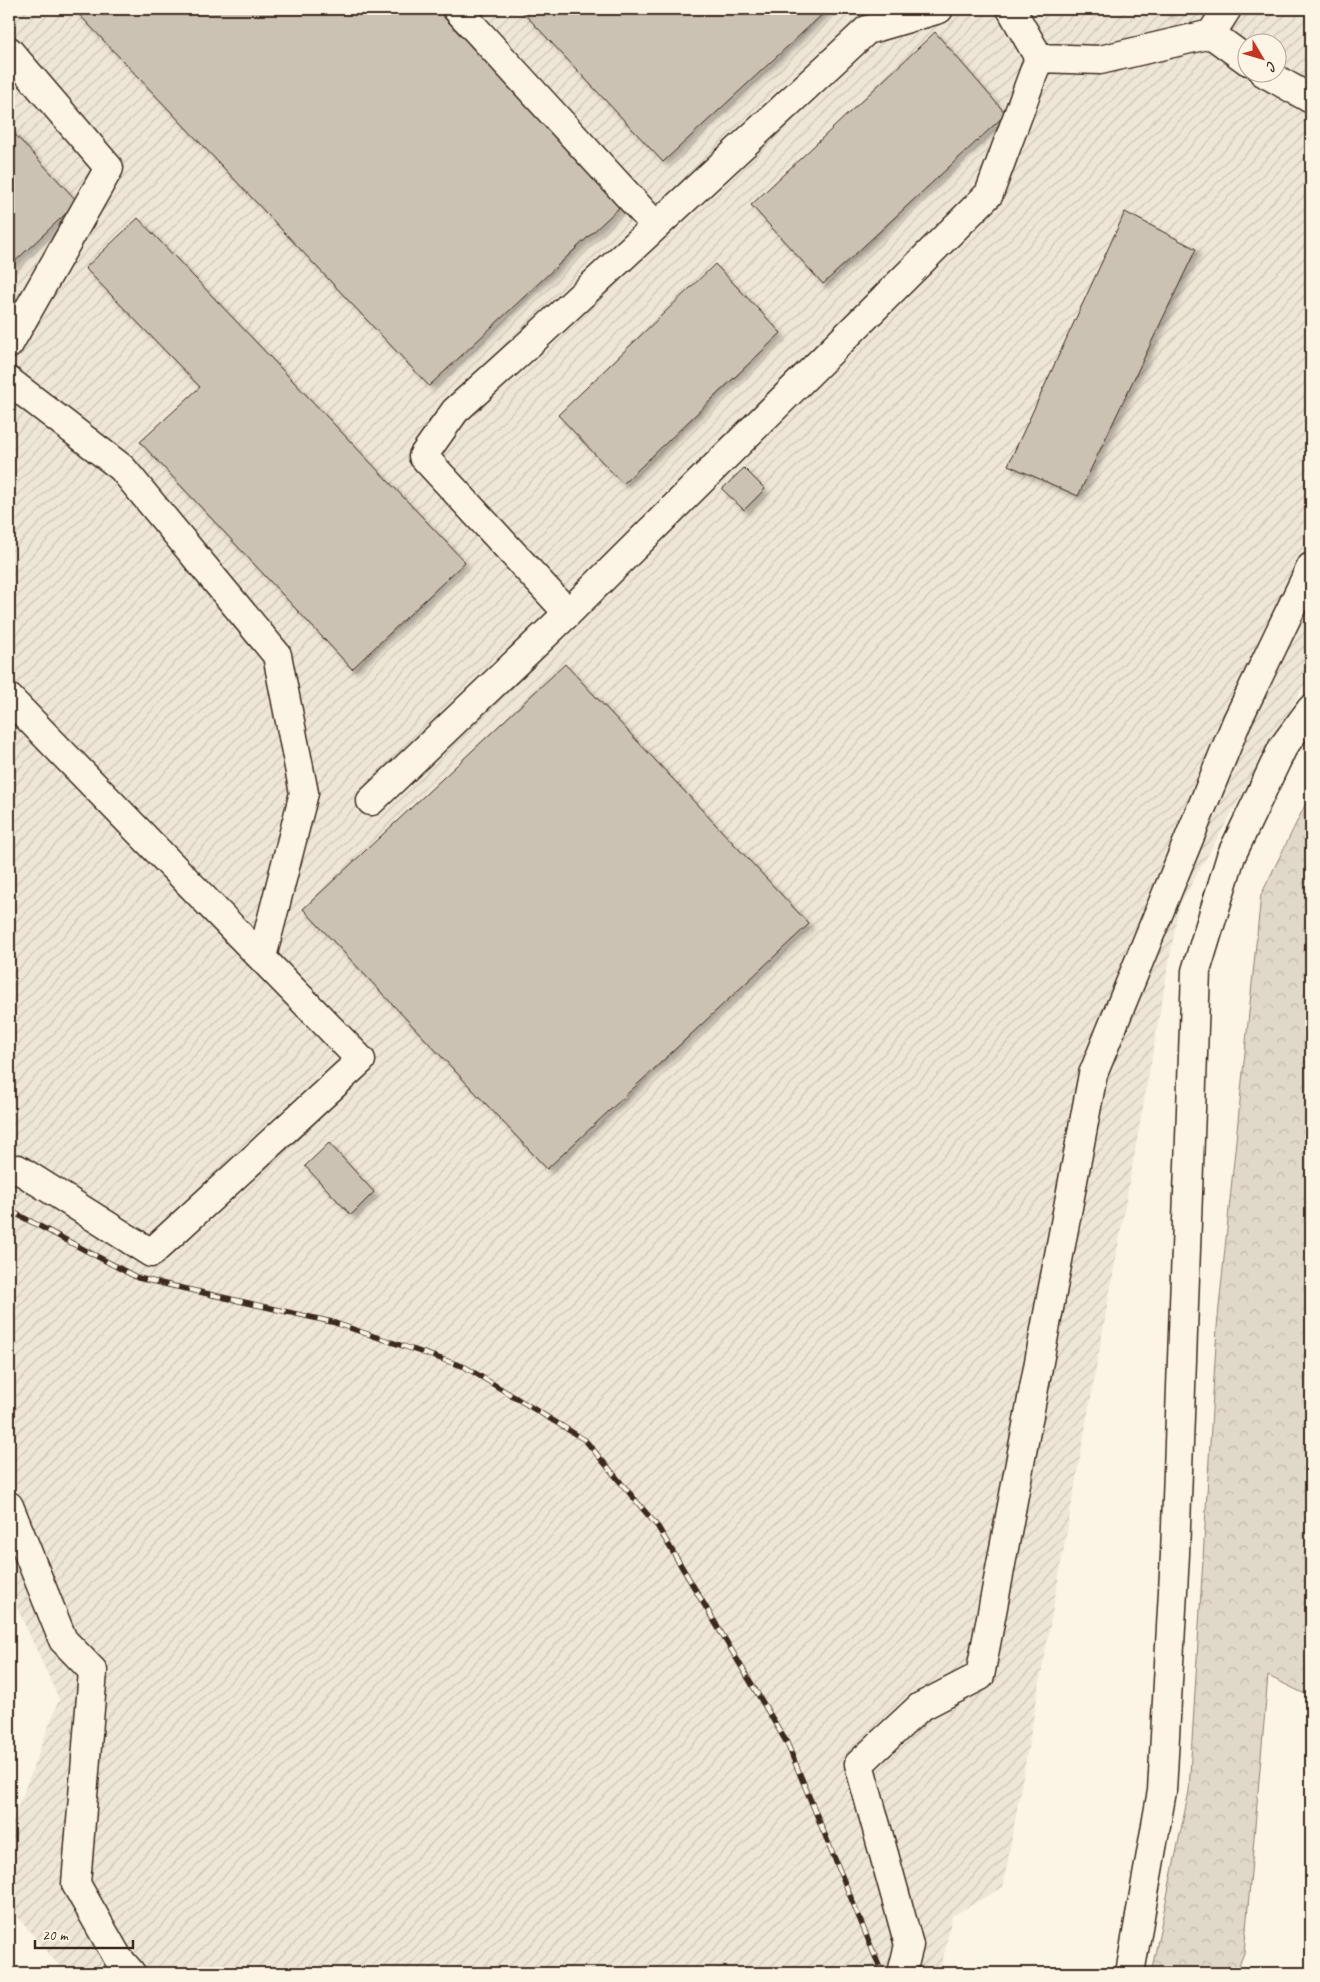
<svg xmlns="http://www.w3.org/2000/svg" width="1320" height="1982" viewBox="0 0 1320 1982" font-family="Caveat,sans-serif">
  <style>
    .industrial { fill: url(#industrial-furrows); fill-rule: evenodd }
    .forest { fill: url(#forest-crowns); stroke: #8e8173 }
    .building { fill: #ccc2b3; stroke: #3b2a1e; filter: url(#shadow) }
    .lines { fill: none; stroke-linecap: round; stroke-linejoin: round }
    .minor-casing { stroke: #3b2a1e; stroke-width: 31 }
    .minor { stroke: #fcf5e5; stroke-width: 28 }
    .rail-casing { stroke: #3b2a1e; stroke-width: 5.5 }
    .rail { stroke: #fcf5e5; stroke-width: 4; stroke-dasharray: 11; stroke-linecap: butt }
  </style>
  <defs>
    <pattern id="industrial-furrows" width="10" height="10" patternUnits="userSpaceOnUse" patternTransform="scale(1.25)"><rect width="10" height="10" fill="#eee6d6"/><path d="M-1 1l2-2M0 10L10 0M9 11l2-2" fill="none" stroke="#cdc5b7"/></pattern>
    <pattern id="forest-crowns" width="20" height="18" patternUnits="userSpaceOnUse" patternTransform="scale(1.25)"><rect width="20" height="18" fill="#e0d8c8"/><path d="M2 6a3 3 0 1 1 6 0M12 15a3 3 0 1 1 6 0" fill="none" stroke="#c1baab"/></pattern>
    <filter id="shadow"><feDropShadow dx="4.5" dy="4.5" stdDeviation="2.5" flood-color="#0004"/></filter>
  </defs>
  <rect width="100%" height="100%" fill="#fcf5e5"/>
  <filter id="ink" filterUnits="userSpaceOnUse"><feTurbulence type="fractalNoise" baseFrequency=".02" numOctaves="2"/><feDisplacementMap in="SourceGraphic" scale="10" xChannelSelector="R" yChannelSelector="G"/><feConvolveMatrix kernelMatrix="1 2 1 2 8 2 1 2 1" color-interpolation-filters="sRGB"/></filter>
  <g filter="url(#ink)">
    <path class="industrial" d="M9,9H1311V673L1179,906L1003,1887L952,1916L940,1973H65L9,1907V1831L59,1699L9,1590ZM1248,42H1278V72H1248Z"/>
    <path class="forest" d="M1311,793V1697L1268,1676L1244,1953L1236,1973H1151L1189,1791L1217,1327L1261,895Z"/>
    <path class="building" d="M74,9H436L621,206L429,386Z
      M520,9H828L663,162Z
      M1162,9H1173L1169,14Z
      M935,32L1006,114L823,284L751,205Z
      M9,128L78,202L9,267Z
      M1125,212L1196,249L1078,496L1008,465Z
      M138,218L465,562L352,669L140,442L200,387L85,268Z
      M715,264L781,333L623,484L558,415Z
      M744,468L765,489L744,510L722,489Z
      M565,664L809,924L547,1169L303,909Z
      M329,1143L374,1192L351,1215L305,1166Z"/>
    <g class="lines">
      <defs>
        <path id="minor" d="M457,9L656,226
          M939,9L867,30L530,343L455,411L423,456L568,613L989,194L1039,58
          M1011,9L1039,58
          M1211,34L1227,9
          M9,51L109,168L9,344
          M1039,58L1100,60L1211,34L1248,61
          M1263,72L1311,99
          M9,381L122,468L277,655L304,793L262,957
          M9,698L361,1060L151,1253L18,1169L9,1171
          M371,801L568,613
          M9,1506L63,1640L93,1671L76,1884L118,1958L131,1973
          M902,1973L909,1945L859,1764L920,1707L980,1676L1093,1074L1237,721L1311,567
          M1130,1973L1162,1791L1175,1554L1196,971L1231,856L1283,747L1311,709"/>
      </defs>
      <use href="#minor" class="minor-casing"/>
      <use href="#minor" class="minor"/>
      <defs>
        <path id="rail" d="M9,1210L138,1278L332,1322L465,1367L585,1440L658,1527L787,1743L882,1973"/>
      </defs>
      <use href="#rail" class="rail-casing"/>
      <use href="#rail" class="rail"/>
    </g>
  </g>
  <rect width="1320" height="1982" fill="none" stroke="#fcf5e5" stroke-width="30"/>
  <rect x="15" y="15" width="1290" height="1952" fill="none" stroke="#3b2a1e" stroke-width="2" filter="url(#ink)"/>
  <g transform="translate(1262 58) rotate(128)"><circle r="24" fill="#fcf5e5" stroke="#afa495"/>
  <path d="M0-4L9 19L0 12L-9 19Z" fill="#c8321e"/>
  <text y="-8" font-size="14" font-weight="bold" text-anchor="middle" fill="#3b2a1e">С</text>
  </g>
  <path d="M35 1940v8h98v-8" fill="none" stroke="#3b2a1e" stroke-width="2.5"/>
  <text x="42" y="1940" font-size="15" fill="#3b2a1e" stroke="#fcf5e5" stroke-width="4" paint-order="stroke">20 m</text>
</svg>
